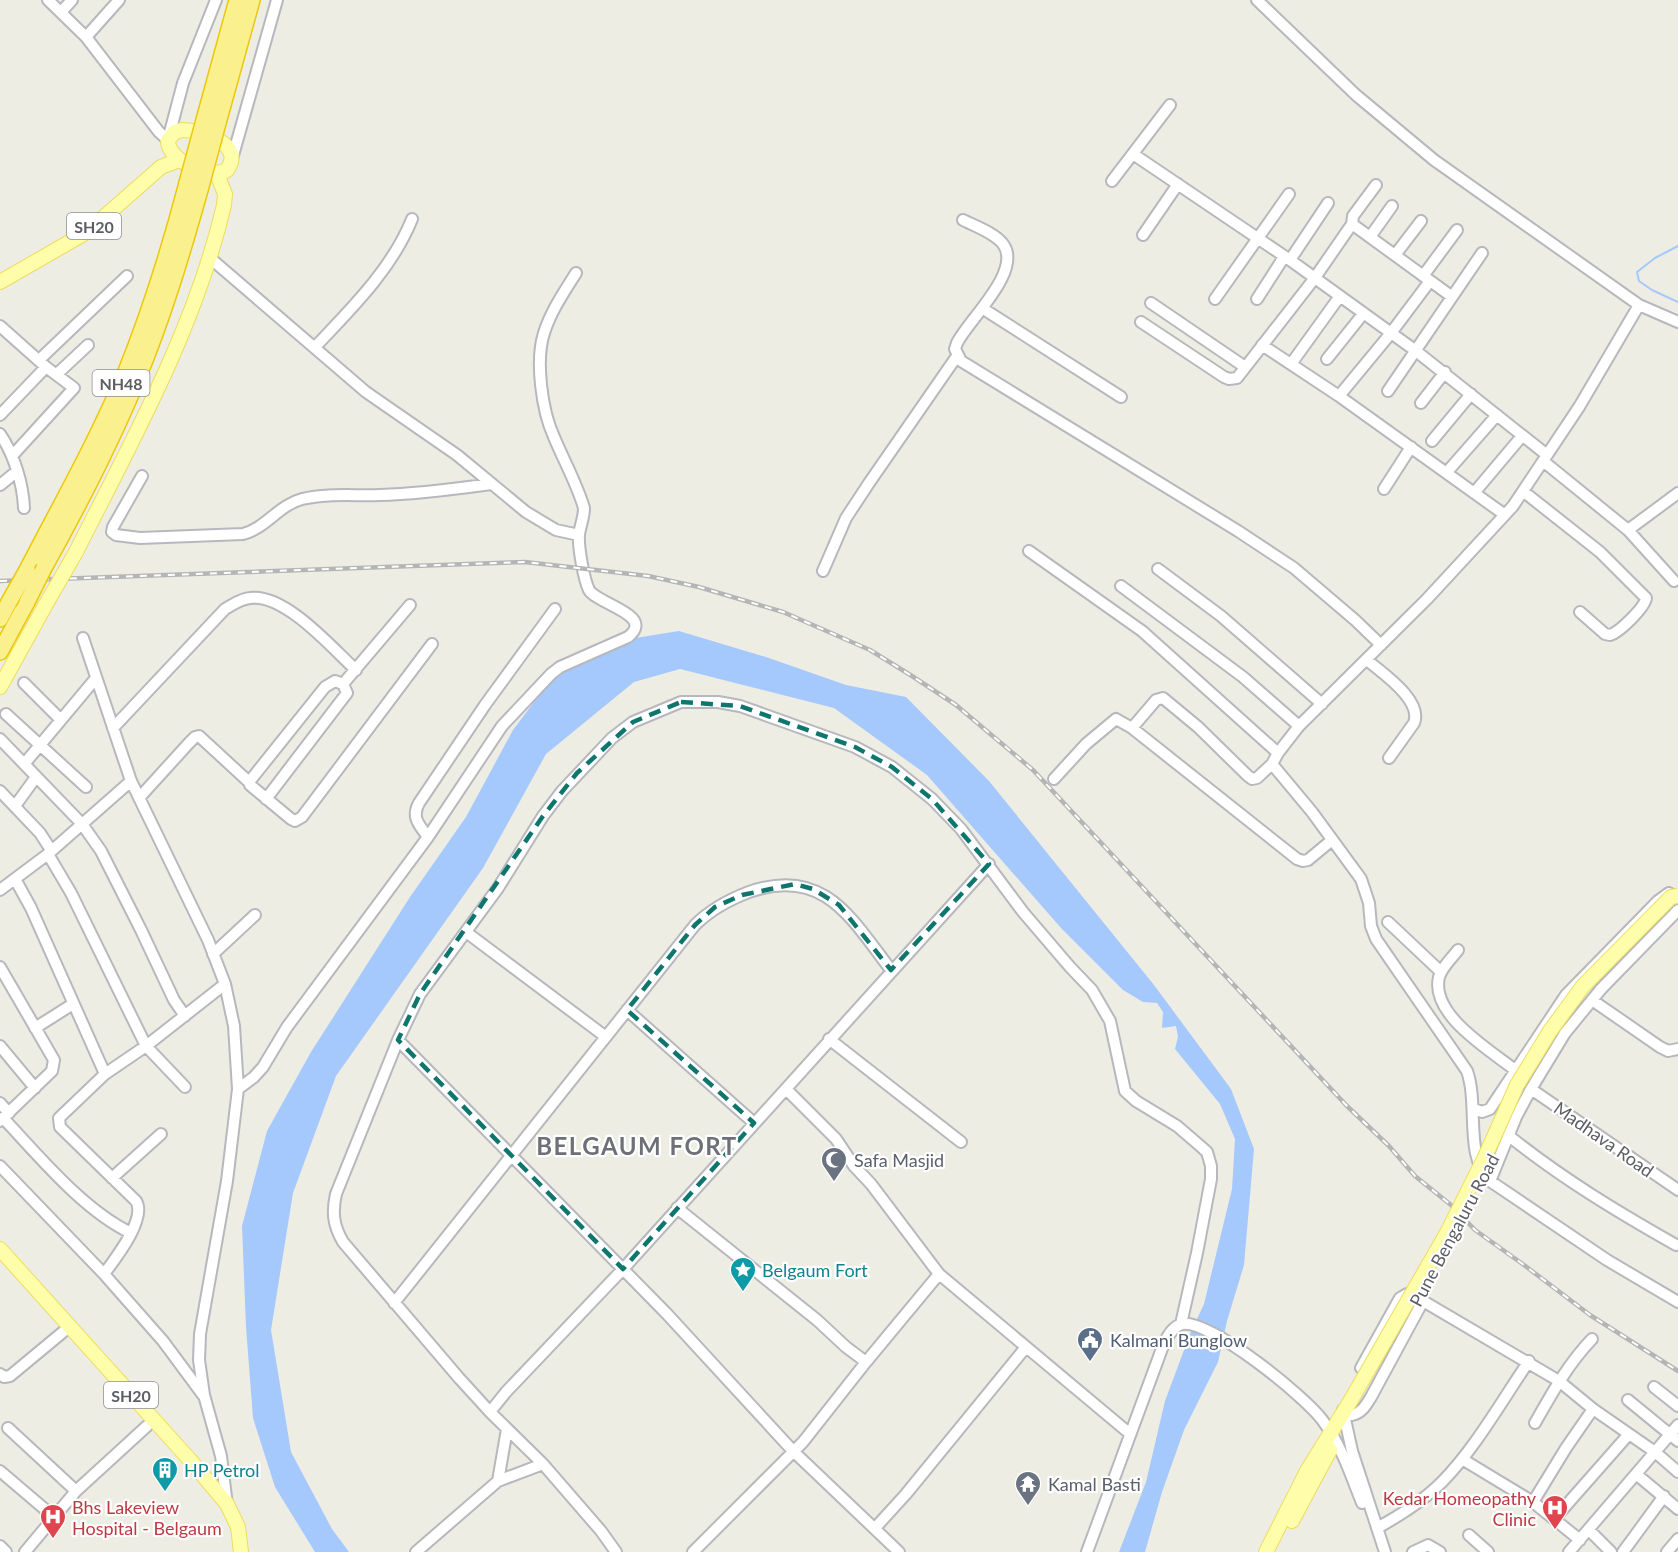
<svg xmlns="http://www.w3.org/2000/svg" width="1678" height="1552" viewBox="0 0 1678 1552" font-family="Lato,sans-serif">
  <style>
    .water { fill: #a5c8fd }
    .lines { fill: none; stroke-linecap: round; stroke-linejoin: round }
    .stream { stroke: #a5c8fd; stroke-width: 2 }
    .minor-casing { stroke: #b6b8bd; stroke-width: 14 }
    .major-casing { stroke: #eedc5d; stroke-width: 16 }
    .highway-casing { stroke: #ecc805; stroke-width: 18 }
    .minor { stroke: #fff; stroke-width: 10 }
    .major { stroke: #fdfdaa; stroke-width: 14 }
    .highway { stroke: #faf08e; stroke-width: 15 }
    .rail-casing { stroke: #b4b5b5; stroke-width: 4.5 }
    .rail { stroke: #fff; stroke-width: 2; stroke-dasharray: 7; stroke-linecap: butt }
    .major-bridge-casing { stroke: #eedc5d; stroke-width: 16; stroke-linecap: butt }
    .highway-bridge-casing { stroke: #ecc805; stroke-width: 18; stroke-linecap: butt }
    .major-bridge { stroke: #fdfdaa; stroke-width: 14 }
    .highway-bridge { stroke: #faf08e; stroke-width: 15 }
    .marked { fill: none; stroke: #0f766e; stroke-width: 4.5; stroke-dasharray: 12 8; stroke-linejoin: round }
    .labels { text-anchor: middle; dominant-baseline: central; stroke-width: 4.5; stroke-linejoin: round; paint-order: stroke }
    .shield { fill: #fff; stroke: #8d8e92; stroke-width: 1.5 }
    .shield-label { font-size: 16px; font-weight: bold; fill: #5c5e64 }
    .street-label { font-size: 18px; fill: #5c5e64; stroke: #fff }
    .worship-label { font-size: 18px; fill: #5b616d; stroke: #fff; text-anchor: start }
    .culture-label { font-size: 18px; fill: #0d838f; stroke: #fff; text-anchor: start }
    .service-label { font-size: 18px; fill: #4e5e75; stroke: #fff; text-anchor: start }
    .health-label { font-size: 18px; fill: #be3a42; stroke: #fff; text-anchor: end }
    .district-label { font-size: 24px; font-weight: bold; letter-spacing: 1.5px; fill: #6d7076; stroke: #fff }
  </style>
  <rect width="100%" height="100%" fill="#eeede4"/>
  <path class="water" d="M679,631L766,657L846,685L906,697L989,781L1154,985L1231,1089L1254,1149L1244,1265L1227,1321L1218,1362L1184,1430L1162,1492L1145,1552H1119L1146,1482L1165,1401L1190,1334L1204,1304L1232,1189L1235,1139L1220,1104L1175,1049L1178,1037L1176,1026L1162,1028L1163,1012L1157,1003L1143,1002L1123,990L1061,928L927,775L834,708L680,669L634,682L546,754L483,868L336,1076L293,1193L271,1330L291,1452L332,1529L349,1552H315L275,1487L253,1418L246,1327L242,1226L267,1131L311,1052L410,897L466,817L513,730L549,682L598,644Z"/>
  <g class="lines">
    <path class="stream" d="M1678,246L1655,258L1637,272L1639,281L1652,290L1678,302"/>
    <defs>
      <path id="minor" d="M48,0L86,37L159,132L168,140
        M1257,0L1356,95L1434,160L1639,305L1678,322
        M61,12L72,0
        M86,37L119,0
        M169,136L183,83L216,0
        M1133,154L1290,260L1416,351L1547,455
        M232,159L277,0
        M1112,181L1170,105
        M963,220C975,226 995,233 1003,244C1023,271 969,319 957,343L955,349L961,361L1238,531L1294,568L1355,620L1381,645
        M1352,224L1451,296
        M1143,235L1178,184
        M1370,237L1392,206
        M1395,255L1421,221
        M210,258L366,392L457,455L526,512L556,530L579,535
        M1290,260L1328,203
        M1423,276L1457,230
        M1215,299L1289,194
        M1257,299L1284,257
        M1151,303L1245,367
        M982,308L1121,397
        M1141,322L1224,377L1229,379L1237,378L1314,279L1352,224L1353,216L1376,185
        M0,326L46,367L74,388L12,456
        M1262,345L1339,396L1505,515
        M315,347C351,309 392,269 412,219
        M1327,359L1363,314
        M39,360L127,276
        M1291,364L1340,296
        M57,374L88,345
        M1388,391L1482,253
        M1339,396L1391,333L1430,281
        M1421,403L1445,372
        M0,415L46,367
        M0,434C14,454 23,484 24,508
        M1432,441L1471,394
        M1543,461L1628,530L1674,581
        M1447,472L1497,415
        M142,476L113,527L112,532L116,535L140,538L243,534C266,528 279,505 302,499C328,493 354,496 380,495C418,494 454,489 491,484
        M0,485L16,472
        M1384,489L1411,447
        M1524,492L1600,552L1646,598C1645,607 1620,632 1610,635L1605,634L1580,612
        M1474,493L1522,436
        M1628,530L1678,493
        M1029,551L1142,631L1278,753
        M1158,569L1221,616L1322,704
        M823,571L846,518L869,483L957,356
        M1121,586L1243,677L1299,726
        M83,638L131,781L208,940L225,984L234,1026L238,1089L227,1181L200,1334L199,1360L204,1395L221,1456L227,1505
        M1367,660C1382,673 1423,700 1414,723L1389,758
        M24,683L61,720
        M343,684L410,605
        M6,714L86,787
        M113,728L225,609C234,604 240,599 250,598C285,593 332,648 356,670
        M1132,728L1156,700L1163,698L1198,727L1248,776L1252,779L1257,778L1272,764L1278,753L1299,726L1427,599L1513,506L1579,407L1639,305
        M0,739L82,824L101,851L141,930L174,1000L185,1016
        M25,763L96,678
        M1272,764L1312,812L1361,879L1369,903L1371,926L1376,939L1467,1071C1479,1105 1464,1156 1490,1181L1607,1260L1678,1302
        M1054,779L1086,744L1116,719L1132,728L1297,859L1303,861L1308,860L1332,840
        M0,791L40,833L51,850
        M139,798L189,743L195,737L199,736L249,782
        M266,799L347,693L343,684L335,681L325,687L249,782L250,785L291,819L295,821L302,817L432,644
        M15,806L36,777
        M428,837C419,825 411,817 419,803L485,705L555,609
        M48,854L71,893L146,1046L185,1087
        M15,879L31,908L105,1074
        M0,890L48,854L131,781
        M1388,922L1441,972
        M466,932L606,1037
        M1458,950C1452,958 1442,967 1439,977C1430,1015 1490,1050 1515,1070
        M213,954L255,915
        M0,967L54,1060L52,1071L0,1121
        M1592,1000L1660,1047L1668,1051L1678,1049
        M627,1010L754,1123
        M35,1028L73,1004
        M829,1039L961,1142
        M398,1040L667,1314L793,1451L899,1552
        M0,1046L35,1088
        M238,1089L254,1077L263,1067L287,1027L428,837L502,726L551,674L560,667L628,637C656,615 597,604 589,590C584,580 578,547 579,535C580,526 584,518 584,508C577,484 564,461 554,437C542,411 535,361 544,333C551,311 564,292 576,273
        M786,1089L836,1139L854,1166L871,1184L939,1274L1129,1433
        M1531,1089L1678,1190
        M0,1103L9,1113
        M1474,1109L1482,1112L1490,1109L1566,995L1658,901L1669,893
        M3,1118C40,1157 83,1210 131,1233
        M1509,1136C1563,1179 1616,1211 1676,1245
        M0,1166L104,1274L163,1341L203,1395
        M112,1178L161,1134
        M1490,1181L1516,1117L1531,1089L1565,1033L1601,989L1678,910
        M677,1208L817,1320L846,1347L866,1362
        M104,1274C115,1259 147,1219 136,1201L60,1127L59,1118L105,1074L146,1046L225,984
        M394,1303L695,925C711,909 728,900 749,892C824,866 851,918 891,970
        M1361,1368L1400,1298L1407,1294L1423,1301L1559,1381L1593,1409L1655,1452L1678,1472
        M0,1374L4,1377L10,1376L63,1332
        M1654,1387L1678,1406
        M1628,1400L1678,1441
        M1343,1410L1352,1451L1385,1552
        M490,1412L506,1392L623,1269L989,864
        M1352,1415C1362,1413 1366,1405 1371,1397L1423,1301
        M1535,1423C1552,1393 1568,1364 1592,1339
        M8,1428L76,1491
        M1462,1459L1533,1502L1580,1540
        M0,1471L54,1517
        M1636,1474L1678,1509
        M498,1481L507,1429
        M1533,1502L1566,1448L1593,1409
        M1555,1518L1629,1434
        M875,1528L906,1494L1026,1347
        M1377,1528C1401,1515 1423,1501 1442,1482C1476,1447 1501,1402 1529,1361
        M1589,1530L1611,1552
        M1469,1535L1488,1552
        M0,1546L6,1552
        M25,1552L76,1491L147,1426
        M416,1552L498,1481L543,1464
        M616,1552L601,1531L543,1464L490,1412L459,1378L343,1242C333,1225 332,1212 336,1194L398,1040L420,994L498,888L543,816L562,791L612,738L633,722L681,702H718L740,706L855,747L892,767L932,799L961,829L1023,912L1070,967L1092,990L1110,1021L1125,1091L1136,1101L1177,1126L1198,1144L1207,1152L1211,1166V1179L1197,1253L1181,1324
        M693,1552L803,1442L866,1362L939,1274
        M1087,1552L1164,1343C1168,1336 1173,1326 1182,1324C1210,1319 1307,1398 1323,1421C1341,1445 1351,1475 1362,1503
        M1413,1552L1428,1545L1440,1552
        M1569,1552L1678,1425
        M1623,1552L1664,1496
        M1667,1552L1678,1539"/>
      <path id="major" d="M182,130C201,130 246,144 227,170C211,180 167,161 168,140L175,132Z
        M0,282L87,232L161,167L179,160
        M76,552C133,439 195,329 224,205L225,194L217,174
        M0,687L46,604
        M0,1249L190,1460L227,1504L238,1527L241,1552
        M1292,1521L1330,1450
        M1266,1552L1307,1471L1351,1400"/>
      <path id="highway" d="M204,120L237,0
        M218,123L252,0
        M44,568C78,507 110,445 137,380C163,318 182,254 200,190
        M27,570C60,506 97,441 125,374C150,312 170,248 187,183
        M0,619L9,602
        M0,652L27,602"/>
    </defs>
    <use href="#minor" class="minor-casing"/>
    <use href="#major" class="major-casing"/>
    <use href="#highway" class="highway-casing"/>
    <use href="#minor" class="minor"/>
    <use href="#major" class="major"/>
    <use href="#highway" class="highway"/>
    <defs>
      <path id="rail" d="M0,581L525,562L648,576L699,587L783,612L870,650L912,676L956,705L1033,770L1347,1106L1389,1146L1415,1176L1451,1205L1475,1230L1524,1265L1590,1315L1678,1371"/>
    </defs>
    <use href="#rail" class="rail-casing"/>
    <use href="#rail" class="rail"/>
    <defs>
      <path id="major-bridge" d="M46,604L76,552
        M1351,1400L1448,1231L1484,1159L1517,1085L1550,1031L1583,986L1671,897L1678,896"/>
      <path id="highway-bridge" d="M187,183L204,120
        M200,190L218,123
        M9,602L27,570
        M27,602L44,568"/>
    </defs>
    <use href="#major-bridge" class="major-bridge-casing"/>
    <use href="#highway-bridge" class="highway-bridge-casing"/>
    <use href="#major-bridge" class="major-bridge"/>
    <use href="#highway-bridge" class="highway-bridge"/>
  </g>
  <path class="marked" d="M681,702L740,706L855,747L892,767L932,799L989,864L891,970L839,905L813,889L795,884L742,895L715,907L695,925L627,1010L754,1123L623,1269L398,1040L420,994L543,816L577,773L633,722Z"/>
  <defs>
    <symbol id="mosque-pin" viewBox="-11 -11 22 30"><path d="M0 17L-7.5 6A9.5 9.5 0 1 1 7.5 6Z" fill="#6b7280" stroke="#fff"/><path d="M3.5-4.9A6 6 0 1 0 3.5 4.9A5 5 0 1 1 3.5-4.9Z" fill="#fff"/></symbol>
    <symbol id="sight-pin" viewBox="-11 -11 22 30"><path d="M0 17L-7.5 6A9.5 9.5 0 1 1 7.5 6Z" fill="#0f9aa8" stroke="#fff"/><path d="M0-6L1.8-2.2L6-1.7L2.9 1.2L3.7 5.4L0 3.3L-3.7 5.4L-2.9 1.2L-6-1.7L-1.8-2.2Z" fill="#fff"/></symbol>
    <symbol id="civic-pin" viewBox="-11 -11 22 30"><path d="M0 17L-7.5 6A9.5 9.5 0 1 1 7.5 6Z" fill="#5c6f8a" stroke="#fff"/><path d="M-.6-6.5H3V-4.5H.6V-3L4-1V1h2V6H-6V1h2V-1L-.6-3ZM-1.2 2.5V6h2.4V2.5Z" fill="#fff"/></symbol>
    <symbol id="building-pin" viewBox="-11 -11 22 30"><path d="M0 17L-7.5 6A9.5 9.5 0 1 1 7.5 6Z" fill="#0f9aa8" stroke="#fff"/><path d="M-4-6H4V6H1V3H-1V6H-4ZM-2.5-4.3h1.7v1.8h-1.7ZM.8-4.3h1.7v1.8H.8ZM-2.5-1h1.7V.8h-1.7ZM.8-1h1.7V.8H.8Z" fill="#fff"/></symbol>
    <symbol id="temple-pin" viewBox="-11 -11 22 30"><path d="M0 17L-7.5 6A9.5 9.5 0 1 1 7.5 6Z" fill="#6b7280" stroke="#fff"/><path d="M0-6L5-2H3V0L6.5 2.5H4V6H1.5V3h-3V6H-4V2.5H-6.5L-3 0V-2H-5Z" fill="#fff"/></symbol>
    <symbol id="hospital-pin" viewBox="-11 -11 22 30"><path d="M0 17L-7.5 6A9.5 9.5 0 1 1 7.5 6Z" fill="#e0444e" stroke="#fff"/><path d="M-5-5h3v3.5h4V-5h3V5h-3V1.5h-4V5h-3Z" fill="#fff"/></symbol>
  </defs>
  <g fill-rule="evenodd">
    <use href="#mosque-pin" x="819" y="1145" width="30" height="40"/>
    <use href="#sight-pin" x="728" y="1255" width="30" height="40"/>
    <use href="#civic-pin" x="1075" y="1325" width="30" height="40"/>
    <use href="#building-pin" x="150" y="1455" width="30" height="40"/>
    <use href="#temple-pin" x="1013" y="1469" width="30" height="40"/>
    <use href="#hospital-pin" x="1540" y="1493" width="30" height="40"/>
    <use href="#hospital-pin" x="38" y="1502" width="30" height="40"/>
  </g>
  <g class="labels">
    <g class="shield">
      <rect x="67" y="213" width="54" height="26" rx="4.5"/>
      <rect x="92.5" y="370" width="57" height="26" rx="4.5"/>
      <rect x="104" y="1382" width="54" height="26" rx="4.5"/>
    </g>
    <g class="shield-label">
      <text x="94" y="226">SH20</text>
      <text x="121" y="383">NH48</text>
      <text x="131" y="1395">SH20</text>
    </g>
    <g class="street-label">
      <text transform="translate(1604 1139) rotate(35)">Madhava Road</text>
      <text transform="translate(1454 1230) rotate(-62)">Pune Bengaluru Road</text>
    </g>
    <g class="worship-label">
      <text x="854" y="1160">Safa Masjid</text>
      <text x="1048" y="1484">Kamal Basti</text>
    </g>
    <g class="culture-label">
      <text x="762" y="1270">Belgaum Fort</text>
      <text x="184" y="1470">HP Petrol</text>
    </g>
    <g class="service-label">
      <text x="1110" y="1340">Kalmani Bunglow</text>
    </g>
    <g class="health-label">
      <text x="1536" y="1498">Kedar Homeopathy<tspan x="1536" dy="21">Clinic</tspan></text>
      <text x="72" y="1507" text-anchor="start">Bhs Lakeview<tspan x="72" dy="21">Hospital - Belgaum</tspan></text>
    </g>
    <g class="district-label">
      <text x="637" y="1145">BELGAUM FORT</text>
    </g>
  </g>
</svg>
